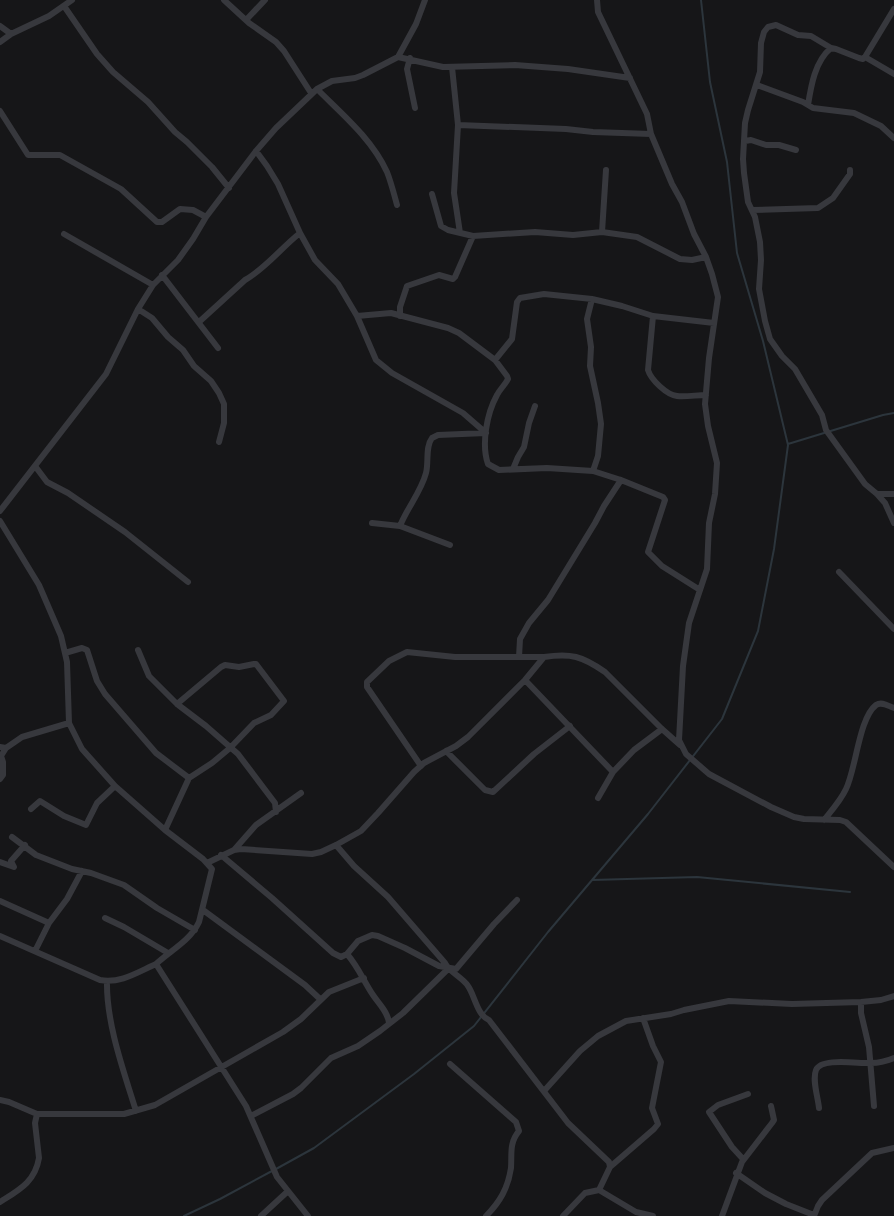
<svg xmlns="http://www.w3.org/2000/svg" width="894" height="1216" viewBox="0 0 894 1216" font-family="'Space Grotesk',sans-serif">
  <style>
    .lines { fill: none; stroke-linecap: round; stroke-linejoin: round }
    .stream { stroke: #2c353c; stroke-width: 2 }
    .minor { stroke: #37383d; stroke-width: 6 }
  </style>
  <rect width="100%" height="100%" fill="#161618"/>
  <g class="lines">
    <path class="stream" d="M788,444L883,415L894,413
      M592,880L697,877L850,892
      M276,1169L314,1148L414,1074L474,1026L548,932L648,814L722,719L758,631L774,549L788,445L763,341L737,253L727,162L710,82L701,0
      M184,1216L220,1199L272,1171"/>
    <path class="minor" d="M224,0L249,23L276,42L284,51L311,93
      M597,0L598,12L647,114L651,134L672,184L682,202L694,234L706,257L712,274L718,297L709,358L705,404L708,426L717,463L715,494L709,523L707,569L689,623L683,666L679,740L686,754L709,774L771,807L794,817L804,819L840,820L846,822L894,867
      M64,6L97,54L113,72L148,102L175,132L187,142L212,167L229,188
      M894,9L865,57L894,74
      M246,20L265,0
      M0,26L11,34
      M0,42L11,34L49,16L72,0
      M398,57L443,67L515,65L568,69L630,78
      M865,57L863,59L859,58L836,49L831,48L811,36L798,35L776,25L768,27L764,32L761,43L760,72L748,110L745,123L743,159L744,173L748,202L755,217L760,242L761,260L759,289L765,321L770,339L782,356L795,369L822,415L826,430L865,484L877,494L885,503L894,523
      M410,58L407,69L415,108
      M452,67L458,125L454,193L460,233
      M757,85L803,102L813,108L854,113L881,126L894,138
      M317,89C342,114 372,139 387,172C391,182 394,194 397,205
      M808,105C811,86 815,61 831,48
      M0,111L28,155H60L121,189L157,222H162L180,209L193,210L206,217
      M458,125L566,129L593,132L651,134
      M745,141L751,140L766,145H779L796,150
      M256,151L267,166L278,184L300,233L315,260L338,284L357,316L376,360L392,373L463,413L486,433
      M432,194L441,226L448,230L473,236L535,232L573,235L602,232L637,237L680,259L692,260L706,257
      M752,210L818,208L833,198L850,174V170
      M602,232L606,170
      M64,234L153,285
      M162,275L218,348
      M592,299L587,319L591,347L590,366L598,403L601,424L598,456L593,471
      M138,309L152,318L168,337L183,350L194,366L211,381L219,393L224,404V423L219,442
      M357,316L391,313L448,328L459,333L495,360L507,376L508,379C505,385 500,389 497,395C487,413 481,444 488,464L499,470L547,468L593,471L621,480L663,497L665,500L648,552L662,566L700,590
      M400,316V307L407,286L439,275L453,279L455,277L473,236
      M653,316L648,370C651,380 667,395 677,396C686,397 697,395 706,395
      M199,322L245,280C265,269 281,248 300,233
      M495,360L512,339L517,302L520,298L544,294L592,299L622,306L653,316L714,323
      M35,466L47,482L68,493L125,532L188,582
      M513,469L518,457L524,447L529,423L535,406
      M877,494H894
      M0,511L106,374L138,309L153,285L178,260L193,239L206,217L256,151L276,128L317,89L332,81L355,78L363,75L398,57L416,24L425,0
      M0,521L39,585L61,636L67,662L69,723L82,749L115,786L165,830L203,859L212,869L199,922C190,941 171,950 156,964L246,1106L277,1177L308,1216
      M372,523L400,526L450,545
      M400,526C407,508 421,492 426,473C429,462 425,447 432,438L438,435L486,433
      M839,572L894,629
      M138,650L149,676L177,704L206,726L238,754L275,803L276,812
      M65,653L82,648L87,650L97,681L105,694L156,753L189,778
      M519,657L520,639L529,623L548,600L595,523L604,506L621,480
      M525,680L613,772L634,750L662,729
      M0,747L6,748L22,737L69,723
      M446,751L485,790L493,792L534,754L570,726
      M421,766L367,687V682L389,661L407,652L455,657H544
      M0,779L3,775V762L1,756L6,748
      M598,798L613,772
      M31,809L40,801L64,816L86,825L97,803L115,786
      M824,820C832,810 841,800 846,789C856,769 859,718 876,705C882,701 888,706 894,708
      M165,830L189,778L212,763L230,748L254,723L271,715L284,701L256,664H254L239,667L225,665L221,667L177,704
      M12,837L36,855L72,869L91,873L124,885L157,908L195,930
      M336,845L354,866L388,897L445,963C450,973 462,977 468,986C475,996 477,1015 489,1020L568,1123L609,1162L610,1167L599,1190
      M234,850L256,825L301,793
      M221,855L272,898L333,953L341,957L347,954C359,968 363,980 373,995C379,1004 388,1012 389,1023
      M0,862L14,867L11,861L25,845
      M207,863L234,850L241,849L312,854L321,852L336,845L361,831L378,813L414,772L424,763L456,746L468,737L525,680L544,657C571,653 582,656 605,672L662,729L680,745
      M0,901L49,923
      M203,910L305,985L320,999
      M105,918L124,927L168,953
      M0,936L100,980C120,984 138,972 156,964
      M35,951L49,923L67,899L82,871
      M347,954L358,941L372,935L378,936L405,948L439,966L456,969L494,924L517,900
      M107,981C106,1023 124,1072 136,1111
      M861,1002V1013L869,1047L874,1106
      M450,1064L516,1122L519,1131C509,1143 512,1154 511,1168C508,1188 500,1202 486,1216
      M544,1091L580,1051L598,1036L626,1021L671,1014L684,1010L729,1001L792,1004L861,1002L881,1000L894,996
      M0,1100L9,1102L37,1114H124L155,1105L283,1032L301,1019L329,992L364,978
      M819,1108C818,1097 812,1080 816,1070C821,1057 860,1064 871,1063C879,1063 887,1061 894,1058
      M251,1116L293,1094L301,1088L331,1058L358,1046L380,1031L403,1013L448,969
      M743,1159L732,1147L709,1112L718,1105L748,1094
      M610,1167L654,1129L658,1124L652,1108L661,1062L653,1046L643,1018
      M736,1173L765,1193L786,1204L814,1215
      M0,1202C19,1190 35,1182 39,1158L35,1123L37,1114
      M261,1216L287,1192
      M563,1216L585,1193L599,1190L636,1212L653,1216
      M722,1216L742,1162L772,1123L774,1120L771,1106
      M814,1216L818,1206L822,1200L872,1153L894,1148"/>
  </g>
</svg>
